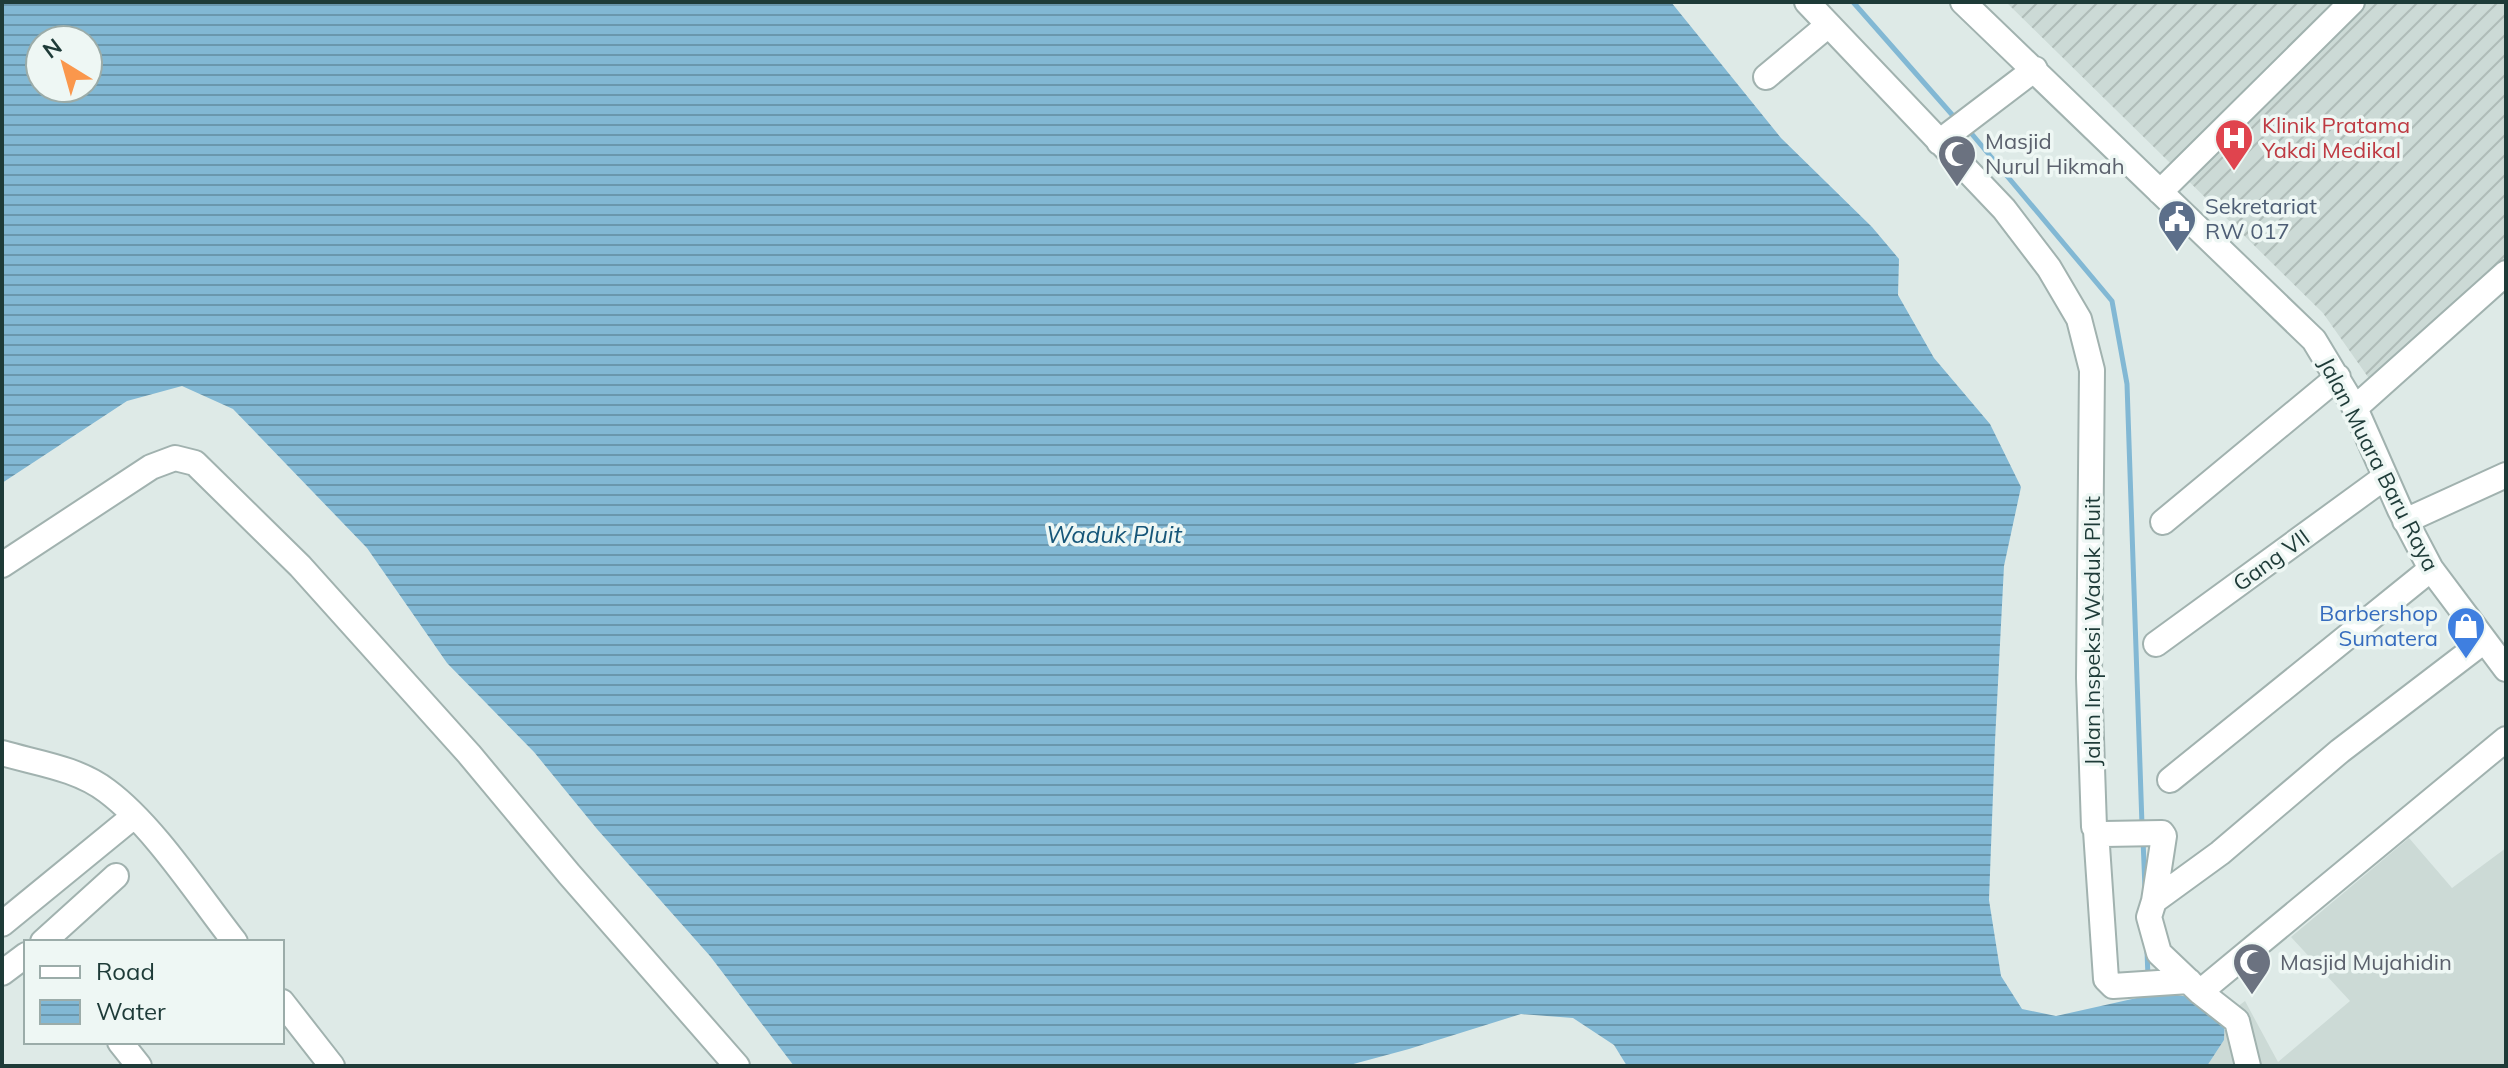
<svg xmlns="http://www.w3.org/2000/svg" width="2508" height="1068" viewBox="0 0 2508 1068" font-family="Mulish,sans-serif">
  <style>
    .built { fill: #ccdad6 }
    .industrial { fill: url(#industrial-furrows) }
    .water { fill: url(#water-rules); fill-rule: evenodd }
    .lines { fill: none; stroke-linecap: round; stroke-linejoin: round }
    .stream { stroke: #82b8d4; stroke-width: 5 }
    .minor-casing { stroke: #a1b2af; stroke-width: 28 }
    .minor { stroke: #fff; stroke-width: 24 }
    .labels { text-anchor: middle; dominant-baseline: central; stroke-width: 7; stroke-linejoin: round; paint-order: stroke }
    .health-label { font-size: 22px; fill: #be3a42; stroke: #eef7f4; text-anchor: start }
    .worship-label { font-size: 22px; fill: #5b616d; stroke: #eef7f4; text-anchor: start }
    .service-label { font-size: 22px; fill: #4e5e75; stroke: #eef7f4; text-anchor: start }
    .street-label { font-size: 22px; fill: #1e3b38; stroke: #eef7f4 }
    .shop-label { font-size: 22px; fill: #366cbe; stroke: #eef7f4; text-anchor: end }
    .water-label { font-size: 24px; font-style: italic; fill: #165679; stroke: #eef7f4 }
  </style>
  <defs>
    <pattern id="industrial-furrows" width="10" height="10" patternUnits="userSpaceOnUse" patternTransform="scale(2)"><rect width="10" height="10" fill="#ccdad6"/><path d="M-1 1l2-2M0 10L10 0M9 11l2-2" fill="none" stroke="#afbcb8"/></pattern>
    <pattern id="water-rules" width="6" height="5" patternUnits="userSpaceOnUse" patternTransform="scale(2)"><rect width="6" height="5" fill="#82b8d4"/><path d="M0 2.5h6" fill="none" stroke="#6a97ad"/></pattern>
  </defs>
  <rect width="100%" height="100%" fill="#deeae7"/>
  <path class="built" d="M2409,838L2452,888L2506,848V1066H2207L2224,1040L2225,1016L2245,1001L2278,1062L2350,1001L2291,937Z"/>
  <path class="industrial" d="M2006,2H2506V272L2375,387L2323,313Z"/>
  <path class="water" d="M2,2H1671L1781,138L1872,227L1899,259L1898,295L1934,358L1990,424L2021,487L2004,566L1995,741L1989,900L2001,976L2022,1009L2056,1016L2159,993L2207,999L2225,1016L2224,1040L2207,1066H1627L1614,1045L1573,1018L1521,1014L1409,1049L1346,1066H794L710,956L597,829L534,752L447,663L367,548L233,409L182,386L127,401L2,483ZM40,40H88V88H40Z"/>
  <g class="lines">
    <path class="stream" d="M1853,2L1955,118
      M1971,133L2112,301L2127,384L2142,825
      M2143,839L2145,889
      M2147,951L2148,977"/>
    <defs>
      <path id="minor" d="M1807,2L2004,209L2049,268L2079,319L2092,370L2089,678L2094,827L2099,833L2104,834L2162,833L2164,836L2154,901L2149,917L2159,953L2200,992L2237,1021L2248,1066
        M1963,2L2314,340L2355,408L2400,510L2431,569L2506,669
        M1766,77L1827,26
        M1939,142L2035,69
        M2160,192L2352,2
        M2355,408L2506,273
        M2405,521L2506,475
        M2163,522L2338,377
        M2,565L151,467L175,458L195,463L300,566L469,754L569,874L737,1066
        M2156,644L2385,477
        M2,753C36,763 77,768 107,791C154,826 198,895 235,942
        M2170,780L2431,569
        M2096,831L2106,979L2113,986L2189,981
        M2154,901L2220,853L2340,751L2484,641
        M2,924L134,816
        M43,942L116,876
        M2,973L26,955
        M2200,992L2506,739
        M282,1002L332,1066
        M120,1042L139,1066"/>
    </defs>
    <use href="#minor" class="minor-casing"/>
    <use href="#minor" class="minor"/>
  </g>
  <defs>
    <symbol id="hospital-pin" viewBox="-11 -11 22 30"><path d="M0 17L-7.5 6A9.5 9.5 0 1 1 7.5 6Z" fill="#e0444e" stroke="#eef7f4"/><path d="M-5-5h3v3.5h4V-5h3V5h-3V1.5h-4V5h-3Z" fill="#fff"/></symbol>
    <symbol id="mosque-pin" viewBox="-11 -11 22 30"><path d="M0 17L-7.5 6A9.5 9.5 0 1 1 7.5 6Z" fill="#6b7280" stroke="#eef7f4"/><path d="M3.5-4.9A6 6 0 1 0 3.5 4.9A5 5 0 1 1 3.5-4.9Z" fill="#fff"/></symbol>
    <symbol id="civic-pin" viewBox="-11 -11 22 30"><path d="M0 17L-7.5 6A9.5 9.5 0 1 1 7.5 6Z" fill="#5c6f8a" stroke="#eef7f4"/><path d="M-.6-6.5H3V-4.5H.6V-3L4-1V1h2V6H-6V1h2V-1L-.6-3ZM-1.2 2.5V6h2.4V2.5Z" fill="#fff"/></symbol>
    <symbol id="shop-pin" viewBox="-11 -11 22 30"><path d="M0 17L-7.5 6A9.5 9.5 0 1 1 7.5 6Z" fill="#3f7fe0" stroke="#eef7f4"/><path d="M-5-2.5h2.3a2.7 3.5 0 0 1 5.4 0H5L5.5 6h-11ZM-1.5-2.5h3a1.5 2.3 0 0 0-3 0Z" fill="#fff"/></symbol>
  </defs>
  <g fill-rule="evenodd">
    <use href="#hospital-pin" x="2212" y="116" width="44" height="60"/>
    <use href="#mosque-pin" x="1935" y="132" width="44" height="60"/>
    <use href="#civic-pin" x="2155" y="197" width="44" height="60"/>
    <use href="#shop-pin" x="2444" y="604" width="44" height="60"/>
    <use href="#mosque-pin" x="2230" y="940" width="44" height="60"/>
  </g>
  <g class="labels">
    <g class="health-label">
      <text x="2262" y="125">Klinik Pratama<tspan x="2262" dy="25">Yakdi Medikal</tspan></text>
    </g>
    <g class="worship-label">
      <text x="1985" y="141">Masjid<tspan x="1985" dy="25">Nurul Hikmah</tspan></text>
      <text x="2280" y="962">Masjid Mujahidin</text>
    </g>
    <g class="service-label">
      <text x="2205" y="206">Sekretariat<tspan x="2205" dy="25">RW 017</tspan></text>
    </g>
    <g class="street-label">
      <text transform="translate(2379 464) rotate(63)">Jalan Muara Baru Raya</text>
      <text transform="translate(2271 560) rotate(-36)">Gang VII</text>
      <text transform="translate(2092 631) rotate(-90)">Jalan Inspeksi Waduk Pluit</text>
    </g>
    <g class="shop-label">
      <text x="2438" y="613">Barbershop<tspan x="2438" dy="25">Sumatera</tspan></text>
    </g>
    <g class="water-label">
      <text x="1114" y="534">Waduk Pluit</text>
    </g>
  </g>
  <rect width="2508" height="1068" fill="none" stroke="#1e3b38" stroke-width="8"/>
  <rect x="24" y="940" width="260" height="104" fill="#eef7f4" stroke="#9baca9" stroke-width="2"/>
  <rect x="40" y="966" width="40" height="12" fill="#ffffff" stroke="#9baca9" stroke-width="2"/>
  <text x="96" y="980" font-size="24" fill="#1e3b38">Road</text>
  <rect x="40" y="1000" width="40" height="24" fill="url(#water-rules)" stroke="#9baca9" stroke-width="2"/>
  <text x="96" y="1020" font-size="24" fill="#1e3b38">Water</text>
  <g transform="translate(64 64) rotate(323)"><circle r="38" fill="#eef7f4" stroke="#9baca9" stroke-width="2"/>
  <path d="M0-6L14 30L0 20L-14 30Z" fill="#fa974c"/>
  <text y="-12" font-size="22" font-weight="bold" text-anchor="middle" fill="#1e3b38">N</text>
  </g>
</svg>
